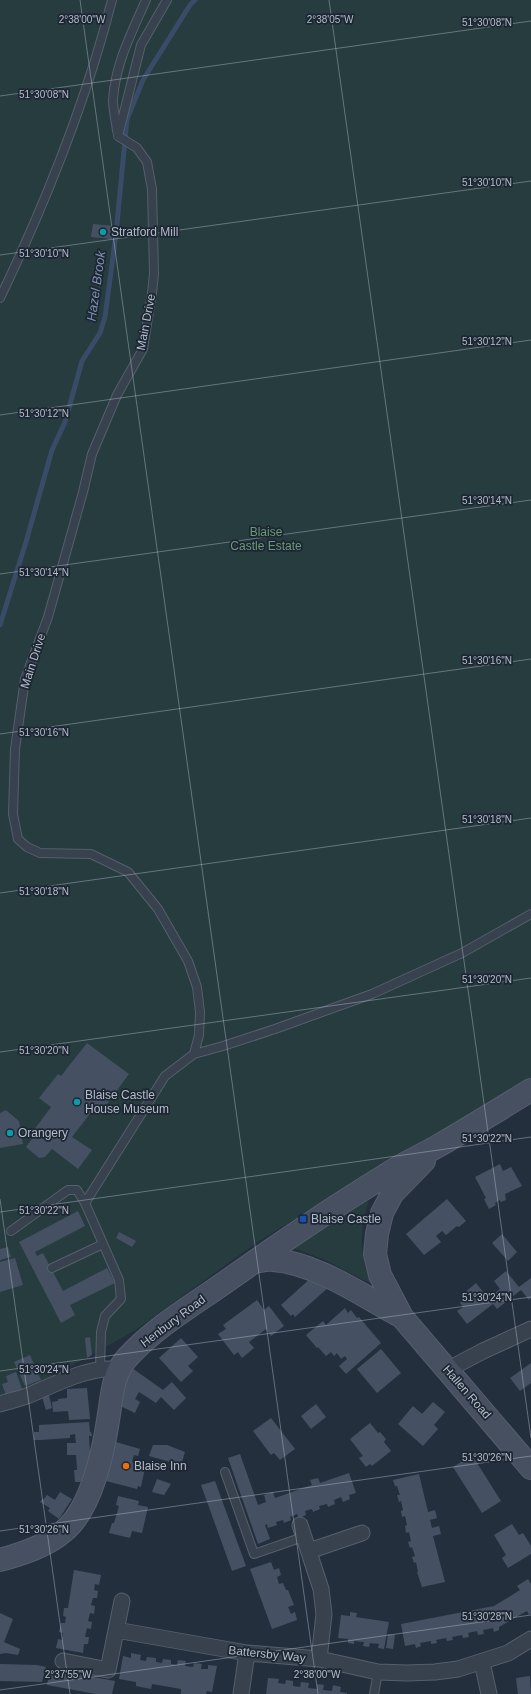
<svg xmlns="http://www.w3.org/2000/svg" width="531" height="1694" viewBox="0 0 531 1694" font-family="Helvetica,sans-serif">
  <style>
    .green { fill: #263c3f }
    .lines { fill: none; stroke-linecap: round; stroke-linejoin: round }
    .stream { stroke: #394c67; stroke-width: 5 }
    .building { fill: #455162 }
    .lane-casing { stroke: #565f6c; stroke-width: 10 }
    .street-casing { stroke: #565f6c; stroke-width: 17 }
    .secondary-casing { stroke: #565f6c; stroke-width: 24 }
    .lane { stroke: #38414e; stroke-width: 8 }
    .street { stroke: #38414e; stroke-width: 15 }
    .secondary { stroke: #465061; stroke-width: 22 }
    .ticks { fill: none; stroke: #b4bcc9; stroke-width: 1; stroke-opacity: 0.45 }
    .culture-dot { fill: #0f9aa8; stroke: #1d2633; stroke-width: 1.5 }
    .transit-dot { fill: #1a4fb4; stroke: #1d2633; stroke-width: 1.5 }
    .food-dot { fill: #e8710a; stroke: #1d2633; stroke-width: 1.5 }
    .labels { text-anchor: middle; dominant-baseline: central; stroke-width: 3.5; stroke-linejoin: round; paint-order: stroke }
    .poi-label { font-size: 12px; fill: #b4bcc9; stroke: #1d2633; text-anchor: start }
    .street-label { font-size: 12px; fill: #b4bcc9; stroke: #1d2633 }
    .park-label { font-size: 12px; fill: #6b9a76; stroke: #1d2633 }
    .water-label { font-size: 13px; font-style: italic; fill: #7c92b1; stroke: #1d2633 }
    .ticks-label { font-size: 10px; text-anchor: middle; fill: #b4bcc9; stroke: #1d2633; stroke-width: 3.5; stroke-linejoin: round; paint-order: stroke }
  </style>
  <rect width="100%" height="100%" fill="#242f3e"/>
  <path class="green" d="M0,0H531V1079L391,1160L259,1241L134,1331L62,1371L34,1385L0,1398Z
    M369,1200C359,1232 359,1252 371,1284L323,1259L293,1248Z"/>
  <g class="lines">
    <path class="stream" d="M0,625L26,542L52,450L65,422L82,361L100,333L105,317L116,234L127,119L143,80L190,5L195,0"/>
  </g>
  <path class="building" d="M93,224L114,226L112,239L91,237Z
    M87,1043L129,1074L102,1111L96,1106L72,1137L92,1150L78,1169L52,1149L45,1157L39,1158L26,1147L34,1136L31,1134L51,1107L39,1098L58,1074L61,1076Z
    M6,1110L19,1121L23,1144L0,1148V1113Z
    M500,1164L503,1171L511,1167L522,1186L505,1194L506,1200L501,1202L500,1200L495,1203L496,1205L489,1209L484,1199L486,1198L475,1177Z
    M447,1199L466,1221L459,1227L457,1226L446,1235L442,1231L436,1236L441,1242L424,1255L406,1234Z
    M78,1211L85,1226L35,1252L37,1256L43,1253L63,1291L107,1268L115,1283L70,1305L75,1315L61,1323L19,1242Z
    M119,1232L136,1241L132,1247L116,1238Z
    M502,1234L517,1252L508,1261L492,1243Z
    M8,1247L11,1257L0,1260V1249Z
    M15,1258L23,1285L0,1292V1262Z
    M506,1271L519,1287L531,1278V1298L529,1300L521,1290L497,1309L493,1304L467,1324L457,1311L463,1307L460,1303L465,1298L462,1295L476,1283L488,1298L500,1289L494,1281Z
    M312,1277L329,1287L295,1317L293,1314L291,1316L281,1305Z
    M257,1300L264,1310L269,1306L284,1326L271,1336L266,1329L249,1342L254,1348L242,1358L238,1352L234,1355L218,1334L226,1329L223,1325Z
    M345,1308L348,1313L351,1310L357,1318L359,1317L381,1343L346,1374L339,1366L347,1359L345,1356L341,1359L337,1353L334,1356L331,1352L326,1356L318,1347L317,1348L306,1335L323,1321L326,1325Z
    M90,1337L92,1355L87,1358L85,1338Z
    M181,1338L198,1357L188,1366L193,1371L181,1382L159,1358Z
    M381,1349L401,1373L377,1393L357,1369Z
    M30,1355L41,1380L25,1386L14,1362Z
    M531,1363V1383L520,1391L510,1378Z
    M132,1368L163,1390L172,1382L186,1398L174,1410L161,1397L156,1403L139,1392L135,1399L140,1402L135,1413L118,1405L120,1392Z
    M16,1372L22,1389L6,1395L2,1384L8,1382L6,1376Z
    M87,1388L90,1419L69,1420L68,1411L53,1412L52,1402L58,1401V1399L67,1398V1389Z
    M49,1395L52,1408L46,1410L42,1397Z
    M433,1402L445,1412L434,1425L438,1429L423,1446L398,1424L413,1406L422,1414Z
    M316,1404L326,1417L311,1429L301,1416Z
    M271,1418L295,1449L280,1460L274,1453L271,1455L253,1431Z
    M89,1422L90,1432H91L92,1436H89L91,1469L88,1482H75L74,1470H77L76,1455H67V1443H76L75,1434L70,1435V1438L40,1440H34V1432H39V1425Z
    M370,1423L378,1433L380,1432L386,1439L384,1442L391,1451L372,1466L370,1464L366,1467L359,1458L363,1456L350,1439Z
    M116,1442L140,1449L138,1456L134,1455L132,1462L142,1464V1468H145L141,1487L138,1486L137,1489L106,1481Z
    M153,1445H167L185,1452L181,1465L149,1456Z
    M240,1454L258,1505L266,1502L264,1495L273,1492L275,1498L312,1485L310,1480L318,1478L320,1483L349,1473L356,1493L349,1495L350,1499L343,1502L341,1497L334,1500L335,1504L328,1507L327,1504L319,1506L320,1509L313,1512L312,1509L305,1511L306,1515L299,1518L297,1514L290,1517L291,1520L284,1523L283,1520L276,1522L277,1525L268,1528L267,1524L265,1525L270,1539L258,1544L228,1458Z
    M472,1455L501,1501L482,1513L453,1467Z
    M419,1474L428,1512L435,1510L437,1518L430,1520L432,1528L439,1526L441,1534L433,1536L445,1582L422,1587L417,1572H418L416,1562L414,1563L412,1557L415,1556L412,1547L410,1548L408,1542L411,1541L409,1532L406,1533L405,1526L407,1525L405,1516L402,1517L401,1511L403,1510L401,1501L399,1502L397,1495H400L397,1486H395L393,1480Z
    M157,1479L171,1484L164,1495L152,1492Z
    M215,1481L246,1566L232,1571L201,1485Z
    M60,1492L72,1499L59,1519L48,1511L50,1508L40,1502L42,1499L43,1500L47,1495L55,1500Z
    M118,1496L139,1501L138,1505L148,1507L142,1533L132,1531L130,1538L109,1533L112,1523H114L119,1506L116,1505Z
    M512,1524L519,1535L523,1533L531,1546V1554L508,1568L502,1558L506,1555L494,1535Z
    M271,1562L274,1570L279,1568L281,1575L277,1577L279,1584L283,1583L286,1590H288L294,1605L288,1607L291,1614L295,1612L297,1620L272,1629L250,1569Z
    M74,1570L101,1575L99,1585L95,1584L94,1590L98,1591L97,1598H93L91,1605L95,1606L94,1614L90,1613L88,1621L92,1622L91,1629L87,1628L85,1637H89L88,1644H84L83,1653L56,1648L58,1639L62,1640L63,1633L59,1632L61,1623H65L66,1617L63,1616L64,1608H68Z
    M528,1579L531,1584V1614L529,1615L527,1611L499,1627V1630L494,1632L493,1628L483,1630L484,1634L478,1635L477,1631L468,1633L469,1637L463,1638L462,1635L452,1637L453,1640L447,1641L446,1638L436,1640L437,1643L431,1644V1641L420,1643L421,1646L416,1648L415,1644L405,1646L401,1624L494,1606L520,1590L517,1586Z
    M350,1612L357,1613L356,1617L389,1622L384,1649L378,1648L379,1644L370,1643L369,1647L363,1646L364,1642L354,1641V1644L348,1643V1639L338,1638L341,1615L350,1616Z
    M0,1613L13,1619L4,1642L20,1649L18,1655L6,1653L0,1654Z
    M388,1634L395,1635L393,1649L386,1648Z
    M131,1653L141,1655L140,1660L146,1661L147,1657L156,1658V1662L162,1663L163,1659L171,1660V1664L177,1665L178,1660L186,1661L185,1666L193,1667L194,1663L202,1664L201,1669H208V1665L217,1666L212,1692L207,1691L206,1694H181V1689L152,1684L151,1689L136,1686V1682L119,1679L123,1656L131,1658Z
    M0,1664L37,1665L46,1667L42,1682L0,1681Z
    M50,1670L55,1671L56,1670L115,1681L112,1694H96L47,1685Z
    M530,1676L531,1694H518L516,1678Z
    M268,1678L279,1679L278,1683L285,1684L286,1680L293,1681V1686L300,1687L301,1682L309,1683L308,1688L317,1689V1684L324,1685L323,1690L332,1691L333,1685L341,1687L340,1692L347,1693V1694H266Z"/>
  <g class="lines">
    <defs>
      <path id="lane" d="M117,131C116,121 113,110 113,100C115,64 132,32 146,0
        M118,136L141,45L167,0
        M0,298C45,204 86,102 112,0
        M194,1054L223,1046L275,1029L372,994L462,953L531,914
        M85,1203L165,1076L194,1054L199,1035L200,1012L197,987L188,961L158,909L128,872L91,854L40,853L27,847L18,839L13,814L15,749L25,679L48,617L83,492L92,454L117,395L143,349L152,293L154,274L152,189L147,162L137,148L118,136
        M11,1231L68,1190H77L85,1203L119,1280L121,1299L105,1316L101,1332L100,1369
        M52,1268L103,1244
        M225,1472L254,1554L303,1537
        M374,1694L378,1672"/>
      <path id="street" d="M447,1370L483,1351L531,1329
        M0,1404C9,1401 18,1399 27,1396C51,1386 93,1364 118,1370
        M300,1525L321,1589L324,1614L319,1659
        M309,1551L362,1533
        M116,1630L247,1653L319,1659L378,1672L407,1673L435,1672L458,1669L508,1653L531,1639
        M63,1661L108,1670L122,1601
        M482,1662L489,1694
        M241,1694L247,1653"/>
      <path id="secondary" d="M424,1161L392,1194L382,1213L377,1234L375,1254L380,1275L402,1317L531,1468
        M255,1262C261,1261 267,1259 273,1260C317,1263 364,1297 402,1317
        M0,1560C22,1554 47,1546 64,1531C92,1508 104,1449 109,1414C112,1395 113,1373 127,1358C155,1327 193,1305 227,1281C279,1244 332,1208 386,1175C402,1164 421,1156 438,1146C469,1128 500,1109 531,1090"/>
    </defs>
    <use href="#lane" class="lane-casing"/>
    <use href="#street" class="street-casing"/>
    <use href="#secondary" class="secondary-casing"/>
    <use href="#lane" class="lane"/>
    <use href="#street" class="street"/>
    <use href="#secondary" class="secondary"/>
  </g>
  <path class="ticks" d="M80,0L318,1694M329,0L531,1438M0,96L531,21M0,255L531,181M0,415L531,340M0,574L531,500M0,734L531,659M0,893L531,818M0,1052L531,978M0,1199L70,1694M0,1212L531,1137M0,1371L531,1297M0,1531L531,1456M0,1690L531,1615"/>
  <g class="culture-dot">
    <circle cx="103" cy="232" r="4"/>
    <circle cx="77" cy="1102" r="4"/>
    <circle cx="10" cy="1133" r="4"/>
  </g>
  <rect class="transit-dot" x="299" y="1215" width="8" height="8" rx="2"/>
  <circle class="food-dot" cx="126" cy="1466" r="4"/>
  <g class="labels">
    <g class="poi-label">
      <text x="111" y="232">Stratford Mill</text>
      <text x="85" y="1095">Blaise Castle<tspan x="85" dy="14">House Museum</tspan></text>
      <text x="18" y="1133">Orangery</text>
      <text x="311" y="1219">Blaise Castle</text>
      <text x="134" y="1466">Blaise Inn</text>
    </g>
    <g class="street-label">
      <text transform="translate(146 322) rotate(-79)">Main Drive</text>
      <text transform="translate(33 661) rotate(-72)">Main Drive</text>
      <text transform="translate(173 1321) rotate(-37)">Henbury Road</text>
      <text transform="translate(467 1392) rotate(49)">Hallen Road</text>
      <text transform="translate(267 1654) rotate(6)">Battersby Way</text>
    </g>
    <g class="park-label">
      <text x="266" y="532">Blaise<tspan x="266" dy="14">Castle Estate</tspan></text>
    </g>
    <g class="water-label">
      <text transform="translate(96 286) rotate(-82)">Hazel Brook</text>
    </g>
  </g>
  <g class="ticks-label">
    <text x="82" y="23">2°38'00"W</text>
    <text x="330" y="23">2°38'05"W</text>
    <text x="487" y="26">51°30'08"N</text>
    <text x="44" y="98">51°30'08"N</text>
    <text x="487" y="186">51°30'10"N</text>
    <text x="44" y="257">51°30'10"N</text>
    <text x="487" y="345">51°30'12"N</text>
    <text x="44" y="417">51°30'12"N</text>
    <text x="487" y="504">51°30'14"N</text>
    <text x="44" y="576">51°30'14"N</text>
    <text x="487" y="664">51°30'16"N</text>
    <text x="44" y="736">51°30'16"N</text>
    <text x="487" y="823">51°30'18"N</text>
    <text x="44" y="895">51°30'18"N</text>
    <text x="487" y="983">51°30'20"N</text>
    <text x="44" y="1054">51°30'20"N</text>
    <text x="487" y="1142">51°30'22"N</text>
    <text x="44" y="1214">51°30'22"N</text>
    <text x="487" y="1301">51°30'24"N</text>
    <text x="44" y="1373">51°30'24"N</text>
    <text x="487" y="1461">51°30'26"N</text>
    <text x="44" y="1533">51°30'26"N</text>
    <text x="487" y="1620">51°30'28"N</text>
    <text x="68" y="1678">2°37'55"W</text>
    <text x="317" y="1678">2°38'00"W</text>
  </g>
</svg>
